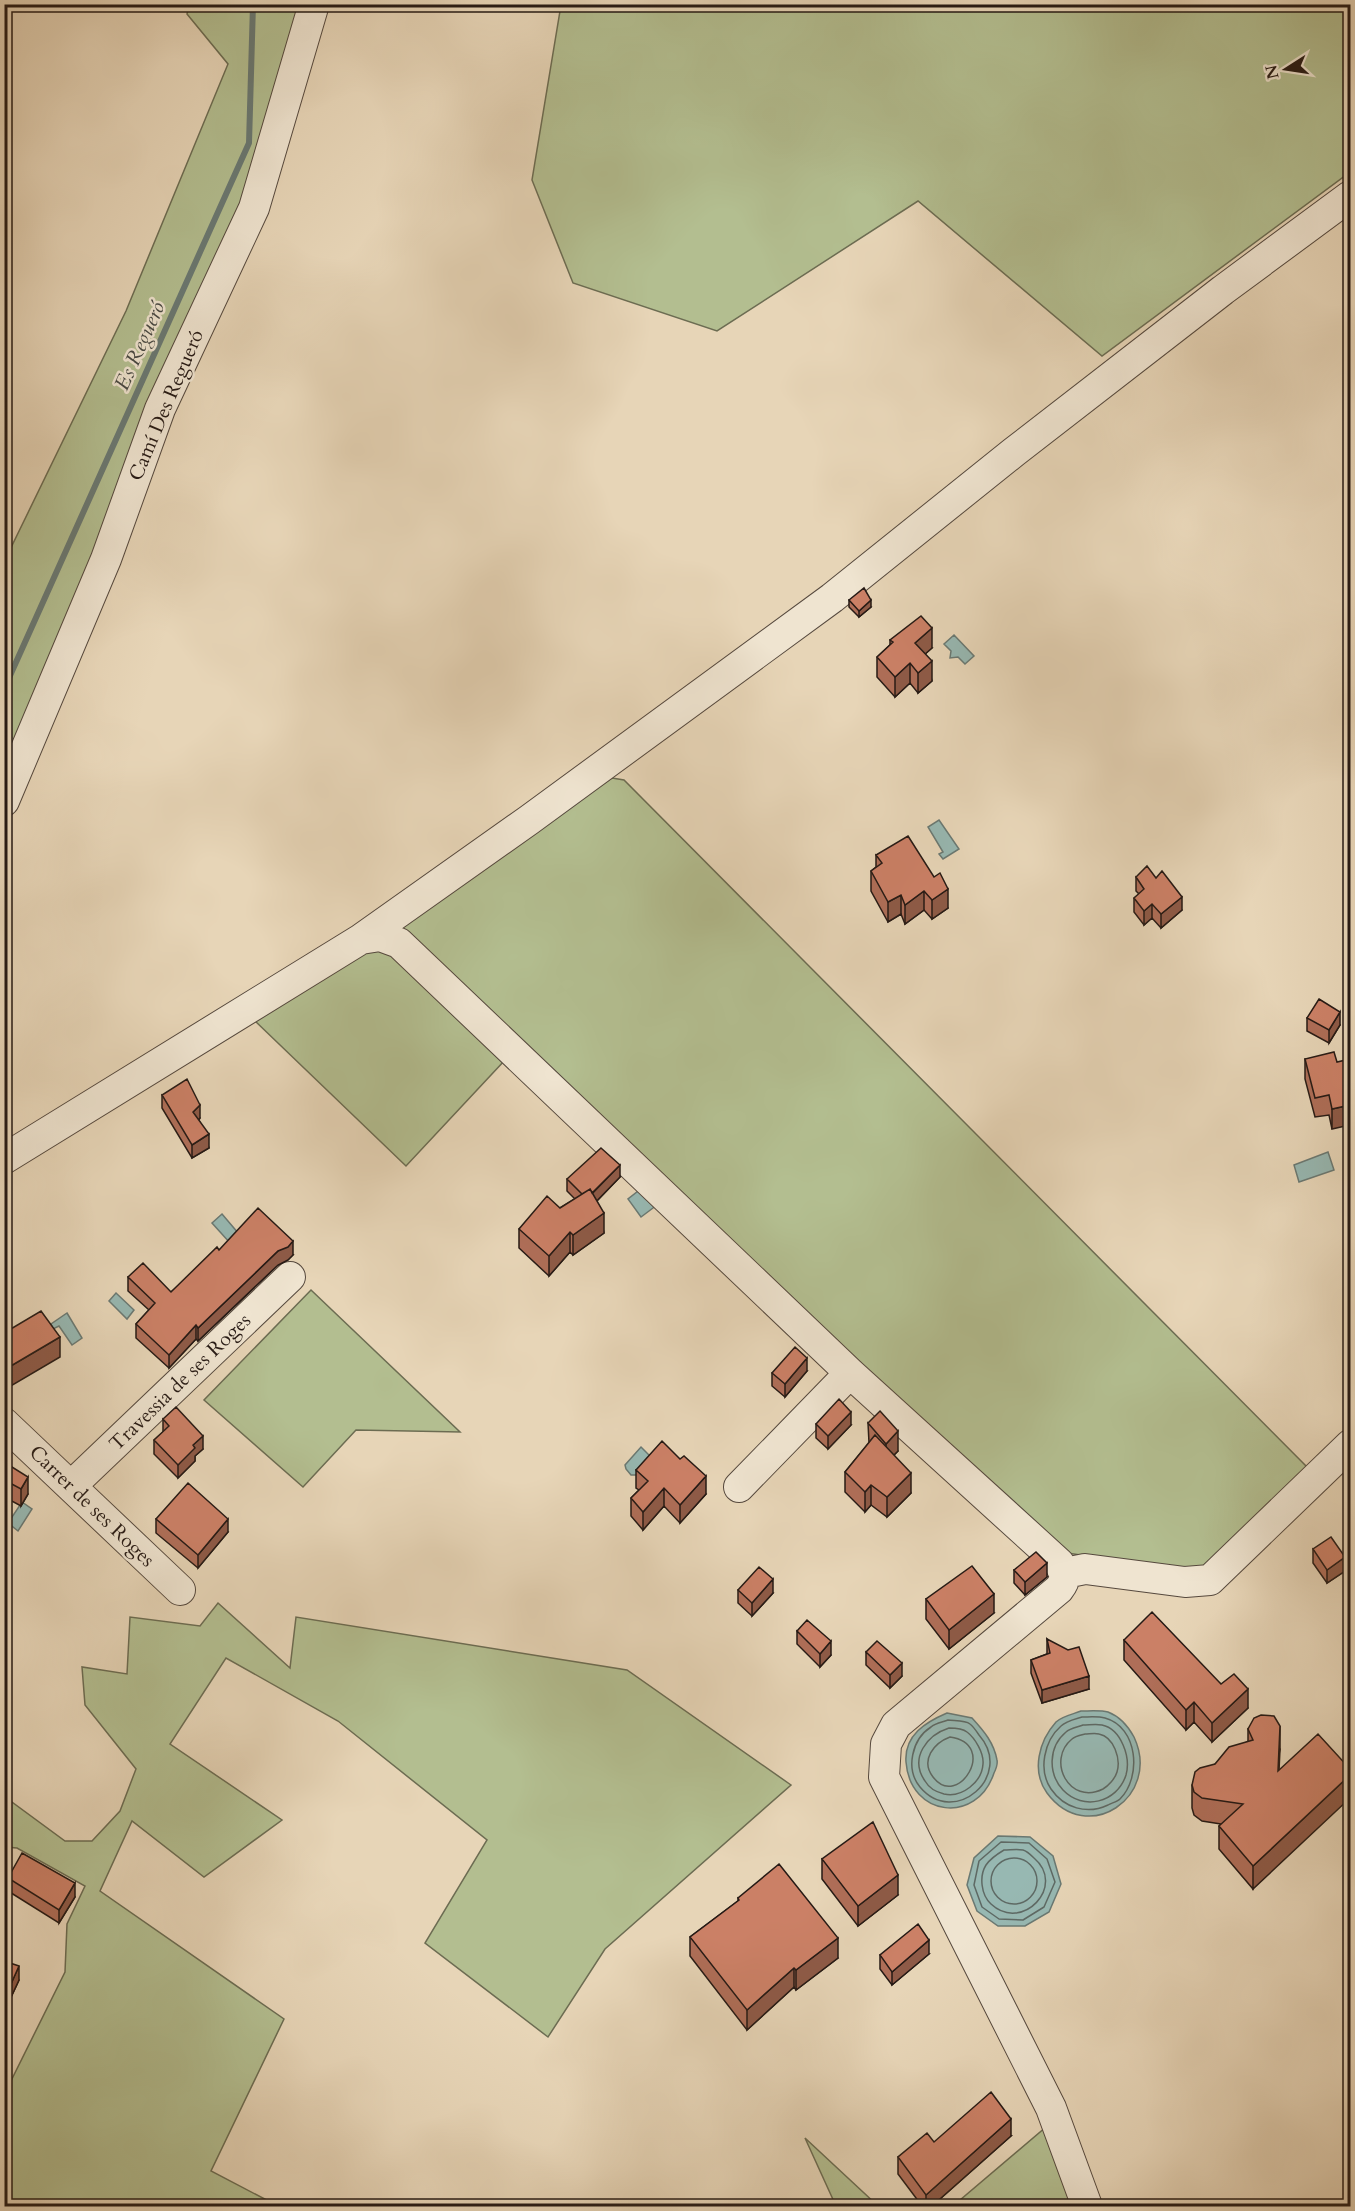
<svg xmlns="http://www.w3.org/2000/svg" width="1355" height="2211" viewBox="0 0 1355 2211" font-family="Cardo,serif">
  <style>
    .green { fill: #b3be90; stroke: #6c6c52; stroke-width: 1.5 }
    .water { fill: #97b8b2; stroke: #6a7973; stroke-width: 1.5 }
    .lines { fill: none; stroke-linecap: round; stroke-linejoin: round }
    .shore { stroke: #5e6964; stroke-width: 1.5 }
    .stream { stroke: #6a7973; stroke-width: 6 }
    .minor-casing { stroke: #56493e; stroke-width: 32 }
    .minor { stroke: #efe4d0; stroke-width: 30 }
    .wall { fill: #af6e58; stroke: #261a15; stroke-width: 1.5 }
    .shaded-wall { fill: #8e5a47; stroke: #261a15; stroke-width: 1.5 }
    .building { fill: #cb8066; stroke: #261a15; stroke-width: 1.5 }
    .labels { text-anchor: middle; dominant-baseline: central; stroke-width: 5; stroke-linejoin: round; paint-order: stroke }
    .street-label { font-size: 20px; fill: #261a15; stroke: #efe4d0 }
    .water-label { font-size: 21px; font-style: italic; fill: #484944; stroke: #efe4d0 }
  </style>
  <rect width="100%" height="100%" fill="#e7d5b7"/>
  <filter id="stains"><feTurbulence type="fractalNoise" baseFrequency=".00333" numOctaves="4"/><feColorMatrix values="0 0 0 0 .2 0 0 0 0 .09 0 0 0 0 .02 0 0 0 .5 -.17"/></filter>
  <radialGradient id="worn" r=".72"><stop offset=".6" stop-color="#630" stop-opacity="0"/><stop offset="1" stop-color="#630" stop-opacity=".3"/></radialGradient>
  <path class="green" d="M189,5H303L260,167L5,763V560L126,311L228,64L187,14Z
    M561,5H1350V172L1102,356L918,201L717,331L573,283L532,180Z
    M612,778L624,780L1309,1469L1197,1573L1061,1552L397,925Z
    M377,942L505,1060L406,1166L253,1019Z
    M311,1290L460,1432L356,1430L303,1487L204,1400Z
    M218,1603L290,1668L296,1617L627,1670L791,1785L605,1949L548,2037L425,1943L487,1840L338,1721L226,1658L170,1744L282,1820L204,1877L132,1821L100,1891L284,2019L211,2171L278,2206H6L5,2093L65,1972L67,1924L85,1886L17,1848L5,1847V1797L65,1841H92L120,1811L136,1769L85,1705L82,1667L127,1674L130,1617L200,1626Z
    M1046,2127L1075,2206H953Z
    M805,2138L878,2206H836Z"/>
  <path class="water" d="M954,635L974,656L965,664L958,657L950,658L951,651L944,644Z
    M939,820L959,849L943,859L939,854L943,852L928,827Z
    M1328,1152L1334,1170L1299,1182L1294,1165Z
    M642,1188L657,1205L641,1217L628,1199Z
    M222,1214L239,1234L230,1243L212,1223Z
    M116,1293L134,1310L127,1319L109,1301Z
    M67,1313L82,1338L72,1345L59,1326L53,1329L51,1324Z
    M641,1447L650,1456L636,1475H631L626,1469L625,1465Z
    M22,1502L32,1509L18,1531L8,1523Z
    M1081,1711C1089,1711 1101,1710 1108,1712C1121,1717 1128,1726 1134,1737C1162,1797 1087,1847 1047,1793C1031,1771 1039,1741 1056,1722C1062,1716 1074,1714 1081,1711Z
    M947,1713L972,1718C984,1731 994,1743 997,1760C998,1765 996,1769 994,1773C977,1825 910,1817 906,1762C904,1735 926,1722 947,1713Z
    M998,1836L1030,1837L1053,1856L1061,1884L1049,1912L1025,1926H998L977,1911L967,1885L974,1858Z"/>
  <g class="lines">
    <path class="shore" d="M1082,1717C1089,1717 1098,1716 1105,1718C1138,1727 1142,1777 1120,1799C1117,1802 1111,1803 1108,1805C1087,1815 1064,1808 1051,1789C1038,1770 1044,1741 1061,1726C1066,1721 1076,1719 1082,1717Z
      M948,1720C954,1721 965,1720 970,1724C973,1726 977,1732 979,1735C1015,1776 954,1828 920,1787C905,1769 912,1739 931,1727C935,1723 943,1722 948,1720Z
      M1083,1725C1089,1725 1096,1724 1102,1725C1121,1729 1131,1757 1126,1775C1117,1803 1083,1811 1063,1790C1048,1774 1048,1747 1066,1732C1070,1728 1078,1727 1083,1725Z
      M949,1728C955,1728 962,1728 967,1732C975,1738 984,1753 983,1764C982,1782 962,1798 944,1794C936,1792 929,1788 925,1781C909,1758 927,1735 949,1728Z
      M1085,1734C1089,1734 1095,1733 1099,1734C1114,1737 1121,1759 1117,1772C1115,1779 1108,1786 1103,1789C1069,1806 1046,1760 1072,1739C1075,1736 1081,1735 1085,1734Z
      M950,1737C999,1744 958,1810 933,1777C920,1760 934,1743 950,1737Z
      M1001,1842L1029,1843L1047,1859L1055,1882L1044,1907L1023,1920L999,1919L982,1907L974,1885L979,1861Z
      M1004,1850C1010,1850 1017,1849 1023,1850C1027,1851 1031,1855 1034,1858C1067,1886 1022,1933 991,1904C981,1895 979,1876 986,1865C990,1859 999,1853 1004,1850Z
      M991 1881a23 23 0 1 1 46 0a23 23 0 1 1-46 0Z"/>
    <path class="stream" d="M4,689L249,143L253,4"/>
    <defs>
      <path id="minor" d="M4,801L106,559L160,409L254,208L314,4
        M361,939L529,820L832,598L1014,452L1223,290L1350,196
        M4,1159L361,939L380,936L399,943L850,1373L1059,1563C1065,1574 1067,1579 1059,1589L896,1725L886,1744L884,1777L1051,2108L1087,2206
        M4,1423L180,1590
        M71,1486L290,1277
        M739,1487L850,1373
        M1065,1573L1085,1569L1185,1582L1210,1580L1350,1445"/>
    </defs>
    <use href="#minor" class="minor-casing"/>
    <use href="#minor" class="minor"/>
  </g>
  <path class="wall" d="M849,600L871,607L859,617L849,607Z
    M890,640L932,648L925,654L932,681L918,693L910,683L895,697L877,677V657L890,645Z
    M876,855L948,908L932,919L924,910L905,924L901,914L888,922L871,891V871L876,867Z
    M1136,877L1182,910L1161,928L1152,918L1144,925L1134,912V898L1139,894L1136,891Z
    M1307,1018L1340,1025L1329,1043L1307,1031Z
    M1305,1059L1337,1062L1332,1129L1329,1115L1315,1117L1305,1079Z
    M162,1095L200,1118L199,1120L209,1148L192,1158L162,1108Z
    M620,1177L597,1201L604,1233L573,1255L570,1252L549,1276L519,1248V1229L560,1208L575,1199L567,1191V1179Z
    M219,1250L293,1255L288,1260L278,1265L198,1341L196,1339L169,1368L136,1338V1324L149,1310L128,1291V1277L171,1292Z
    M807,1371L785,1397L772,1386V1373Z
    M163,1419L203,1449L195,1456V1461L178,1478L154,1454V1440L163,1432Z
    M868,1423L898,1451L894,1455L911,1493L887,1517L871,1505L865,1512L845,1492V1472L869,1443Z
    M816,1424L851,1425L828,1449L816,1438Z
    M4,1462L28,1494L21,1506L10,1500L4,1510Z
    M636,1470L706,1494L680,1523L664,1506L643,1530L631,1516V1498L639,1490L636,1488Z
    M156,1519L228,1532L198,1568L156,1533Z
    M1313,1549L1345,1571L1327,1583L1313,1563Z
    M1014,1570L1047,1577L1025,1595L1014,1583Z
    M738,1590L773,1593L752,1616L738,1603Z
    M926,1599L994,1613L949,1649L926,1619Z
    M797,1631L831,1655L820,1667L797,1644Z
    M1047,1639L1089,1689L1042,1703L1031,1673V1660L1047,1654Z
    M1124,1640L1221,1684L1248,1708L1212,1742L1194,1722L1186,1730L1124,1660Z
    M866,1652L902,1676L890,1688L866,1665Z
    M1248,1729L1280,1749L1253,1889L1219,1849V1826L1221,1824L1202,1821L1194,1815L1192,1808V1785L1215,1764L1248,1741Z
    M822,1859L898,1895L858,1926L822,1879Z
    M8,1878L75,1897L59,1923L8,1891Z
    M738,1898L838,1958L796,1990L794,1987L747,2030L690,1956V1937L738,1901Z
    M929,1954L892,1985L880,1969V1955Z
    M4,1961L19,1980L6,2008L4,2007Z
    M1011,2136L932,2206H922L898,2174V2157L934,2142Z"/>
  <path class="shaded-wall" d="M871,600V607L859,617V611Z
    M932,628V648L915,663V643Z
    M932,661V681L918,693V673Z
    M910,663V683L895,697V677Z
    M948,889V908L932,919V900Z
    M924,891V910L905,924V905Z
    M901,895V914L888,922V902Z
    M1182,897V910L1161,928V914Z
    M1152,904V918L1144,925V911Z
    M1340,1012V1025L1329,1043V1030Z
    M200,1105V1118L193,1125V1112Z
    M1350,1105V1125L1332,1129V1109Z
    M209,1134V1148L192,1158V1145Z
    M620,1165V1177L587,1211V1199Z
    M604,1213V1233L573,1255V1235Z
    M570,1232V1252L549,1276V1256Z
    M293,1241V1255L288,1260L278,1265L198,1341V1328L278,1251Z
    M196,1325V1339L169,1368V1355Z
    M60,1337V1357L4,1390V1370Z
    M807,1358V1371L785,1397V1384Z
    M851,1412V1425L828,1449V1436Z
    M898,1431V1451L886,1463V1444Z
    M203,1436V1449L195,1456V1461L178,1478V1465L193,1445Z
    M911,1473V1493L887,1517V1497Z
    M706,1476V1494L680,1523V1505Z
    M28,1477V1494L21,1506V1489Z
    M10,1483V1500L4,1510V1492Z
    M871,1485V1505L865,1512V1492Z
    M664,1488V1506L643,1530V1512Z
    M228,1519V1532L198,1568V1555Z
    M1345,1557V1571L1327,1583V1570Z
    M1047,1563V1577L1025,1595V1582Z
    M773,1579V1593L752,1616V1603Z
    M994,1594V1613L949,1649V1630Z
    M831,1641V1655L820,1667V1654Z
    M902,1663V1676L890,1688V1675Z
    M1089,1676V1689L1042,1703V1690Z
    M1248,1689V1708L1212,1742V1723Z
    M1194,1702V1722L1186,1730V1710Z
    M1280,1726V1749L1278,1794V1771Z
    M1350,1775V1798L1253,1889V1866Z
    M898,1875V1895L858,1926V1906Z
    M75,1883V1897L59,1923V1910Z
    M838,1938V1958L796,1990V1970Z
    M929,1940V1954L892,1985V1972Z
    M19,1966V1980L6,2008V1995Z
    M794,1968V1987L747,2030V2010Z
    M1011,2119V2136L932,2206H926V2195Z"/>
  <path class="building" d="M864,588L871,600L859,611L849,600Z
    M921,616L932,628L915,643L932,661L918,673L910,663L895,677L877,657L893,642L890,640Z
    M908,836L934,877L940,873L948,889L932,900L924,891L905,905L901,895L888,902L871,871L882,863L876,855Z
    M1147,866L1156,878L1162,871L1182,897L1161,914L1152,904L1144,911L1134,898L1144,889L1136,877Z
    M1319,999L1340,1012L1329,1030L1307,1018Z
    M1334,1052L1337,1062L1350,1059V1105L1332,1109L1329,1095L1315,1098L1305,1059Z
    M187,1079L200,1105L193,1112L209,1134L192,1145L162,1095Z
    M601,1148L620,1165L592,1193L590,1189L582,1194L567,1179Z
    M590,1189L604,1213L573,1235L570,1232L549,1256L519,1229L547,1196L560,1208Z
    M258,1208L293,1241L288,1247L278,1251L198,1328L196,1325L169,1355L136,1324L155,1303L128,1277L143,1263L171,1292L217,1247L219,1250Z
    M41,1311L60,1337L4,1370V1333Z
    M795,1347L807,1358L785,1384L772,1373Z
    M839,1399L851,1412L828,1436L816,1424Z
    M176,1407L203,1436L193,1445L195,1448L178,1465L154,1440L169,1426L163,1419Z
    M880,1411L898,1431L886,1444L868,1423Z
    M875,1435L911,1473L887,1497L871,1485L865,1492L845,1472Z
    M662,1441L680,1459L684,1456L706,1476L680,1505L664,1488L643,1512L631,1498L648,1481L636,1470Z
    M4,1462L28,1477L21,1489L10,1483L4,1492Z
    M188,1483L228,1519L198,1555L156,1519Z
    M1331,1537L1345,1557L1327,1570L1313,1549Z
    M1036,1552L1047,1563L1025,1582L1014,1570Z
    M972,1566L994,1594L949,1630L926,1599Z
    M759,1567L773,1579L752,1603L738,1590Z
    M1152,1612L1221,1684L1234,1674L1248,1689L1212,1723L1194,1702L1186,1710L1124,1640Z
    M807,1620L831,1641L820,1654L797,1631Z
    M1047,1639L1068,1650L1079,1647L1089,1676L1042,1690L1031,1660L1050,1653Z
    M877,1641L902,1663L890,1675L866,1652Z
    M1261,1715L1274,1716L1280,1726L1278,1771L1318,1734L1350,1769V1775L1253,1866L1219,1826L1243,1804L1202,1798L1194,1792L1192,1785L1195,1772L1200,1768L1215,1764L1229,1747L1253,1740L1248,1729L1254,1718Z
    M873,1822L898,1875L858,1906L822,1859Z
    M22,1853L75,1883L59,1910L8,1878Z
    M779,1864L838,1938L796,1970L794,1968L747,2010L690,1937L739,1900L738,1898Z
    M918,1924L929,1940L892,1972L880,1955Z
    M4,1961L19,1966L6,1995L4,1994Z
    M991,2092L1011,2119L926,2195L898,2157L927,2133L934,2142Z"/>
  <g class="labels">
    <g class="street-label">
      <text transform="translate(166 405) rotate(-67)">Camí Des Regueró</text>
      <text transform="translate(180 1382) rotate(-44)">Travessia de ses Roges</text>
      <text transform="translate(92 1506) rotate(44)">Carrer de ses Roges</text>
    </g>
    <g class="water-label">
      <text transform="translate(140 346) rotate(-66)">Es Regueró</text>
    </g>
  </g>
  <rect width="1355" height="2211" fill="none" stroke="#e7d5b7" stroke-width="24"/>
  <rect x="6" y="6" width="1343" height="2199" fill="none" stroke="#261a15" stroke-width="3"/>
  <rect x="12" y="12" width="1331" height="2187" fill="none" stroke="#261a15" stroke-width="1.5"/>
  <g transform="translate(1286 69) rotate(258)" stroke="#efe4d0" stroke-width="4.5" paint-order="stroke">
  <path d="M0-4.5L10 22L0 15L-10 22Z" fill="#261a15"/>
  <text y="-9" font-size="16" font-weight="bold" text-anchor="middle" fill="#261a15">N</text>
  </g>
  <rect width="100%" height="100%" filter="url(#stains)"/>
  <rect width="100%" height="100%" fill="url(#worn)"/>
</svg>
